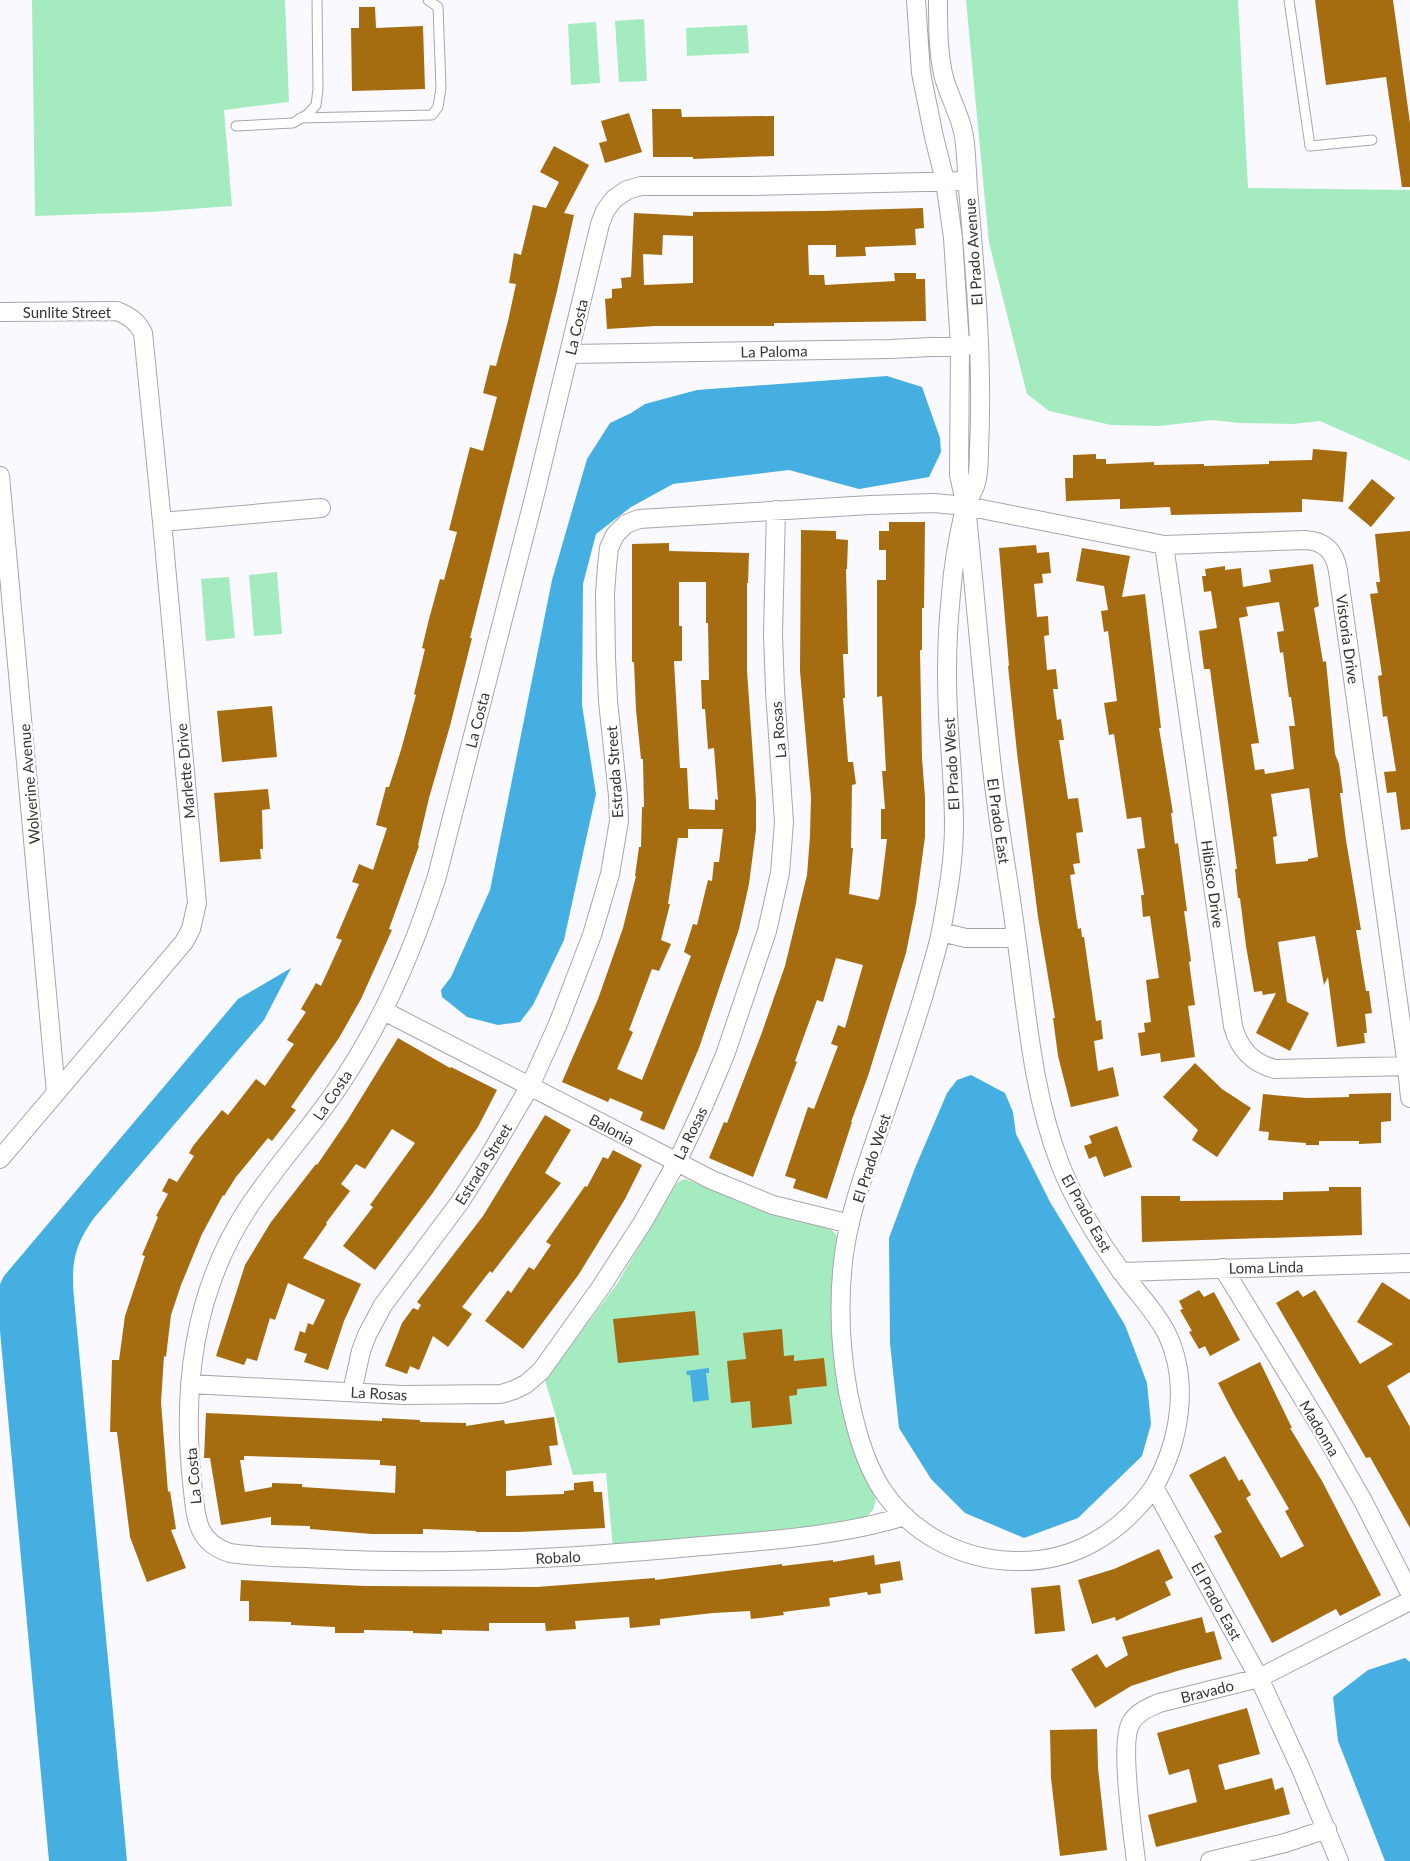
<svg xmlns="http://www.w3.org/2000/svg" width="1410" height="1861" viewBox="0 0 1410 1861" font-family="Lato,sans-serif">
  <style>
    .green { fill: #a5ebc0 }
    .water { fill: #46afe1 }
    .building { fill: #a56d0f; fill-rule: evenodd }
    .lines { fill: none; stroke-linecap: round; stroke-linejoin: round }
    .lane-casing { stroke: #a6a6ac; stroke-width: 11 }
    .street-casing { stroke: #a6a6ac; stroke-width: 20 }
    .lane { stroke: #fff; stroke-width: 9 }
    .street { stroke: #fff; stroke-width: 18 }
    .labels { text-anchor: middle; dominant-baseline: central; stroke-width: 5; stroke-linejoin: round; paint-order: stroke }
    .street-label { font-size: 15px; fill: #353537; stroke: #fff }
  </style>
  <rect width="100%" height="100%" fill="#faf9ff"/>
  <path class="green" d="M32,0H285L289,102L224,110L232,206L150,212L35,216Z
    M966,0H1238L1248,188L1410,190V461L1320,421L1293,424L1239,423L1212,420L1159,426L1111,425L1049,411L1027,394L989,243Z
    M644,19L647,81L619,82L615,21Z
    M596,22L600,83L571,85L568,24Z
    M747,25L749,53L687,56L686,28Z
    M277,572L282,634L254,636L249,575Z
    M229,577L235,638L206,641L201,579Z
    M685,1179L763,1210L829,1228L836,1234L837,1240L833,1278L862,1463L876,1499L873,1510L865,1519L785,1532L613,1548L606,1473L573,1475L545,1380L617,1284L676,1184L680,1181Z"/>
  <path class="water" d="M887,376L922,387L940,438L941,452L929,477L859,489L789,470L673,484L631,507L596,534L583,584L582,705L596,794L564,940L533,1005L520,1022L498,1025L467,1017L442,997L441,990L451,977L490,890L552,580L587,459L610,423L631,413L645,404L697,390Z
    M291,968L264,1020L94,1218C74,1246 71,1263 74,1298L127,1861H49L0,1331V1284L4,1276L238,999Z
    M971,1075L1005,1093L1013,1112L1016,1134L1050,1202L1125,1325L1147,1383L1151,1424L1142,1456L1078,1518L1024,1538L965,1513L931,1479L899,1428L890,1343L889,1238L915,1168L947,1093L957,1080Z
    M709,1368V1373H706L709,1400L693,1402L690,1375H687L686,1371Z
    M1405,1658L1410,1662V1861H1385L1338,1741L1333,1697L1368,1670Z"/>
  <path class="building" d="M1315,0H1393L1410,123V187H1402L1386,77L1326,85Z
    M359,7H375L376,28L423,26L425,89L352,91L351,28H359Z
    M652,109H681L682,117L774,116V156L693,159V157H653Z
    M629,113L642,152L605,163L599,143L607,141L601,121Z
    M554,146L589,165L564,213L574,215L557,291L470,638H472L450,726L429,798L418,845L419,846L389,929L392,930L361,999L339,1038L291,1107L296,1110L272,1141L268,1138L236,1177L224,1196L223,1195L202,1234L181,1285L171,1315L166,1357L164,1356L161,1402L168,1492L170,1491L176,1529L171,1530L186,1568L147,1582L130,1537L117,1432H110L112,1360H119L125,1316L145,1256L142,1255L158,1217L156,1216L168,1194L162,1191L169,1178L177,1182L194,1156L189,1153L193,1146L222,1110L228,1115L256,1079L265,1086L294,1044L287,1040L306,1012L301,1009L316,983L321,986L342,940L336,938L359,884L352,882L359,864L373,870L387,828L376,825L386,787H389L401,750L416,695L414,694L425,649L422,648L429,619L440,579L444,580L457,532L449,530L470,447L483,451L497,397L483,393L490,365L496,366L508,321L516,284L509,283L514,253L521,255L533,205L546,208L559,182L540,172Z
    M923,208L924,228L915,229L916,245L865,247L866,256L836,257V245H808L809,275H824L825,285L895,281L894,273H916V279H925L926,321L784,323H774V326H655L607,329L605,299L612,298V289L622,288L621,278L631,277L634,213L693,216V212L821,211ZM663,235L693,236V283L644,285L643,254L662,255Z
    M1313,449L1347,452L1343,502L1302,499V512L1171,515L1170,507L1120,509V499L1066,501L1065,478H1073V455L1096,454V459H1106V464L1154,462V465L1204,464V466L1269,464V461L1312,460Z
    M1372,479L1395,498L1371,527L1348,508Z
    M889,522H925L924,608H922V650H920L922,758L925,797V837L916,903L906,953L868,1076L851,1122H852L827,1199L793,1188L796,1179L785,1176L808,1107L814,1109L838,1046L831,1044L838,1025L845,1028L863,965L836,958L823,1002L817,1000L795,1061L797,1062L753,1177L709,1158L724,1122L727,1123L761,1035L785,966L807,875L810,836L811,797L800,671L801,530L836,531V539L848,540L847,569H846L848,654H843L845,698H843L848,762H853L856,784L852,785L851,848H853L849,894L878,900L880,896L887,839H881V809H885L882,771H886L882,696L877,697V580H886V550H879V531H889Z
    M1410,531V829L1401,830L1396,792L1387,793L1384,772L1396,771L1387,716L1383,717L1378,676L1382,675L1370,594L1378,593L1376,582H1380L1375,534Z
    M669,543V551L749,553L748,583H747V671L756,800V830L749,884L739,929L699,1048L664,1130L640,1120L643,1112L610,1098L608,1102L562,1082L598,999L623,928L636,876H635L639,847H641L642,807H644L643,759H641L636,710L634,662H632V544ZM679,582H706V623H708L709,680H701L702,709H705L708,749L714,748L718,800L715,799V810L689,809L687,768H680L674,661H682V626H679ZM688,829H723L719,862H714L712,881L708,880L697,925L693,924L684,952L691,956L642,1080L617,1069L633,1032L629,1030L652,969L659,971L671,944L661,940L670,904H668L678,838H688Z
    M1036,545L1037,553L1049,552L1051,573L1042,574L1043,583L1034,584L1037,617L1048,616L1049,635L1044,636L1047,670L1056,669L1058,689H1053L1057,720L1061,719L1064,740H1059L1068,799L1078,798L1083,832L1076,833L1080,863L1073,864L1075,874L1070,875L1078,929L1081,928L1082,937H1084L1096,1021L1101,1020L1103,1039L1094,1041L1098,1071L1113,1067L1119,1096L1071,1107L1058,1056L1053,1018H1055L1038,917L1017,753L1008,666H1009L999,548Z
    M1082,548L1130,556L1122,597L1145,594L1161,728H1159L1173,813H1171L1175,844L1178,843L1187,911H1184L1191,961L1189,962L1195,1005L1188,1006L1195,1057L1161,1062L1160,1053L1141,1056L1138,1033L1145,1032L1144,1023L1151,1022L1146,980L1159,978L1150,916L1143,917L1141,895H1144L1137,849L1145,848L1141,817L1127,819L1114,734L1109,735L1104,703L1117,701L1108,631L1104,632L1101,611L1108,610L1104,586L1076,581Z
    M1313,564L1319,606L1314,608L1323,662L1326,661L1335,754L1339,764L1343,793H1340L1346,840L1361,930H1356L1366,991H1369L1372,1013L1365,1014L1367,1033H1364L1365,1043L1337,1047L1328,977L1324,985L1315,936L1278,942L1287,1002L1309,1013L1290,1051L1256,1033L1276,993L1263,995L1262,991L1254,992L1246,946L1240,898H1238L1235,869H1237L1210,669H1204L1199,631L1217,628L1211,591L1204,592L1202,576H1206L1205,569L1225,566V570L1241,568L1243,587L1271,582L1269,570ZM1279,602L1284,631L1277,632L1280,653L1283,652L1289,697H1291L1295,726H1289L1294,769L1265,774L1264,769L1255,770L1251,744L1259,743L1239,618L1248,616L1246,607ZM1309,788L1318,857L1308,859V861L1276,864L1273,837L1277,836L1271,794Z
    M272,706L277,757L222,762L217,711Z
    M268,789L270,809L262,810L263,849H260L261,859L220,862L214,793Z
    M398,1038L450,1068L451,1067L497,1090L478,1127L432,1194L375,1270L343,1246L373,1207L370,1205L415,1143L392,1129L365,1169L356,1164L341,1184L350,1191L326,1223L327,1224L303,1258L361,1284L344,1321L328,1370L304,1362L307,1354L294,1350L300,1331L305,1333L308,1323L313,1325L325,1300L288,1283L275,1320L270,1318L257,1361L247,1358L244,1365L216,1356L245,1265L271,1222L316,1164L317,1165L347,1121Z
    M1195,1063L1222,1089L1251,1108L1217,1157L1192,1140L1198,1130L1163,1097Z
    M1391,1093V1121L1381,1122V1143L1359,1144V1141H1319V1145H1306V1143L1268,1140L1269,1132L1259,1131L1263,1094L1306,1098L1349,1097V1094Z
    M545,1115L571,1130L545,1173L561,1183L492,1273L490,1271L462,1307L472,1314L448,1347L433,1336L419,1370L410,1366L407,1374L385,1366L402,1323L413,1308L418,1310L421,1305L417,1302L483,1216Z
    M1117,1126L1132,1167L1104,1177L1096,1156L1089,1159L1084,1146L1092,1143L1089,1136Z
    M613,1150L642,1165L625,1199L579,1274L523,1349L485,1321L508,1290L511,1293L529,1267L534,1270L551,1245L546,1242L585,1186L587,1187L603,1157L608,1159Z
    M1329,1187H1361L1362,1235L1142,1242L1141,1196H1180V1201L1283,1200V1192L1329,1191Z
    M1382,1282L1410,1300V1372L1387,1386L1410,1427V1528L1370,1457L1366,1458L1276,1303L1298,1290L1303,1297L1315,1290L1360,1364L1393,1344L1357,1322Z
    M1199,1290L1204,1297L1214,1292L1240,1340L1210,1356L1205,1346L1199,1349L1189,1332L1192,1331L1180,1310L1183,1309L1179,1301Z
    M695,1311L699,1355L618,1363L613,1319Z
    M782,1329L784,1356L794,1355V1361L824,1358L827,1386L797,1389V1395L789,1396L792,1424L752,1428L750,1401L731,1403L727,1361L746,1359L743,1333Z
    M1260,1362L1292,1428H1290L1322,1481L1381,1595L1340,1616L1336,1609L1272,1643L1214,1536L1222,1532L1189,1475L1225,1456L1239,1481L1242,1479L1251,1495L1246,1498L1281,1558L1304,1546L1285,1511L1289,1509L1233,1412L1218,1383Z
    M206,1413L382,1421V1418L420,1420V1422L466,1423V1426L504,1420L505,1424L554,1417L558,1445L549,1446L552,1465L506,1471V1496L564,1494V1491L574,1490V1483L593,1481L594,1492H602L605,1528L519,1532H476V1531L423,1529V1534H372L310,1529V1526L271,1525V1517L221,1525L210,1458H204ZM244,1456L380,1460V1465L396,1466L395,1493L302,1487V1484L272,1483V1487L245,1492L240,1460H244Z
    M1159,1549L1173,1578L1165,1582L1171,1595L1116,1621L1115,1617L1092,1624L1078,1580L1114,1569Z
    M874,1555L875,1565L900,1561L903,1580L880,1584L881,1593L868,1595L867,1592L829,1598L830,1606L783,1612L784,1615L751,1619L750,1611L713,1613L660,1619V1625L630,1628L629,1617L575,1621L576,1629L546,1631L545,1623H489V1631L442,1630V1634L413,1633V1631L364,1630V1633H335V1627L291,1625V1622L249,1621V1601H240L241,1580L365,1586L537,1587L655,1578V1580L782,1564V1566L833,1560V1562Z
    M1060,1585L1065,1631L1035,1634L1031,1588Z
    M1202,1617L1206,1633L1214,1631L1222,1659L1177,1671L1131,1686L1095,1708L1071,1669L1097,1654L1106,1668L1128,1655L1122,1637Z
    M1247,1708L1260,1754L1218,1765L1225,1790L1272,1778L1275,1790L1283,1787L1290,1814L1156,1847L1148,1815L1197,1802L1189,1769L1169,1775L1157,1733Z
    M1097,1729L1098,1768L1107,1850L1060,1856L1051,1778L1050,1730Z"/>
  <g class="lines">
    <defs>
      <path id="lane" d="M1289,0L1310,146L1372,140
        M300,118L432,115L438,107L441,88L438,7L428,0
        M236,126L293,123L308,114L316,105L318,89L317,0"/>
      <path id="street" d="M916,0L921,73L934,137L945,181L953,238L960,346L959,475L966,506C975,593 982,680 992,768C998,824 1009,880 1016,936C1027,1013 1032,1091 1060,1164C1075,1202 1097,1238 1121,1271C1136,1292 1155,1310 1167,1334C1190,1382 1180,1442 1154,1487L1259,1678L1301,1769L1339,1861
        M938,0C938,25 938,50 943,74C949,98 963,119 965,144C967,163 967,181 969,200C976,282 983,366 979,449C979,461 979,475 975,486C971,495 967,502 964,512C958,538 953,566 951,594C947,633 946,674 948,714C950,751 954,788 954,825C954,859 948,893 942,926C939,944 933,962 928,980C912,1036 892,1092 873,1147C861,1182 849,1217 844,1254C838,1300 840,1347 848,1392C855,1426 863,1459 881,1488C910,1533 961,1560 1014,1561C1073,1563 1120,1534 1154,1487
        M0,312L117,311C129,316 137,321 143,333L162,522L197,903L191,929L184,942L0,1159
        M569,354L891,349L971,345
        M0,476L56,1093
        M162,522L321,508
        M1164,545L1233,1026C1239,1049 1252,1063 1275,1069L1410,1066
        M941,932L966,938H1016
        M384,1011L712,1180L773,1205L850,1224
        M1223,1268L1323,1431L1363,1501L1410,1593
        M1121,1272L1410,1263
        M190,1384L403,1395L501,1394L514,1390L526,1384L541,1371L601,1287L643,1222L677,1162L703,1107L725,1055L767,931L780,873L784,822L775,691L773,634L776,510
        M352,1392L361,1351L367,1335L383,1305L460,1202L488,1158L530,1086L558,1024L592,935L610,874L619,821L618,796L608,701L606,657L605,594L607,566L609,548L615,535L626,524L639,519L870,505L934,503L966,506L1164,545L1305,540C1325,541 1335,552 1338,571L1407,1066L1410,1098
        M905,1516C838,1537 761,1541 691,1547C571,1558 450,1565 329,1559C296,1557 262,1558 230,1553C194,1542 196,1514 192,1482C182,1386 194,1290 248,1208C277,1164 313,1126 341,1083C384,1019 414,948 437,876L535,494L600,224L605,211L614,199L627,190L641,186H752L967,181
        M1136,1861C1133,1835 1119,1741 1131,1723C1137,1712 1148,1708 1159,1703L1259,1678L1410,1601
        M1210,1861L1285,1843L1327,1829"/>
    </defs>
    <use href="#lane" class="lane-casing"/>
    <use href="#street" class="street-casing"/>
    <use href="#lane" class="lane"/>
    <use href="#street" class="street"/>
  </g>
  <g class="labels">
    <g class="street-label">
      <text transform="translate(973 252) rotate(-94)">El Prado Avenue</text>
      <text x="67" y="312">Sunlite Street</text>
      <text transform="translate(576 327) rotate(-77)">La Costa</text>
      <text transform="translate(774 351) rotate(-1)">La Paloma</text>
      <text transform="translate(1348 639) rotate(82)">Vistoria Drive</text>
      <text transform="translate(477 720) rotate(-76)">La Costa</text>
      <text transform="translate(778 730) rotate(-95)">La Rosas</text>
      <text transform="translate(951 764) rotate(-93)">El Prado West</text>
      <text transform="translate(185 771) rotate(-95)">Marlette Drive</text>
      <text transform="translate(614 772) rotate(-94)">Estrada Street</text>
      <text transform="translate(29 784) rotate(-95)">Wolverine Avenue</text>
      <text transform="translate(999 821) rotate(82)">El Prado East</text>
      <text transform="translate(1213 884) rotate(82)">Hibisco Drive</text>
      <text transform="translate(332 1095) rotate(-56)">La Costa</text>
      <text transform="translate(612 1129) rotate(28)">Balonia</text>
      <text transform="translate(690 1133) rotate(-64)">La Rosas</text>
      <text transform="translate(871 1158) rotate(-72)">El Prado West</text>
      <text transform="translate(483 1164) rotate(-58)">Estrada Street</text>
      <text transform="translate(1087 1213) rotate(61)">El Prado East</text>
      <text transform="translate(1266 1267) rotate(-1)">Loma Linda</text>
      <text transform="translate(379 1393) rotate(3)">La Rosas</text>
      <text transform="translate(1320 1428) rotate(59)">Madonna</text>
      <text transform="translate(193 1476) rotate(-95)">La Costa</text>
      <text transform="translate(558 1557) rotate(-3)">Robalo</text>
      <text transform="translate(1217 1601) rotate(61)">El Prado East</text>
      <text transform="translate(1207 1691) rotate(-14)">Bravado</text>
    </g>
  </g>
</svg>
